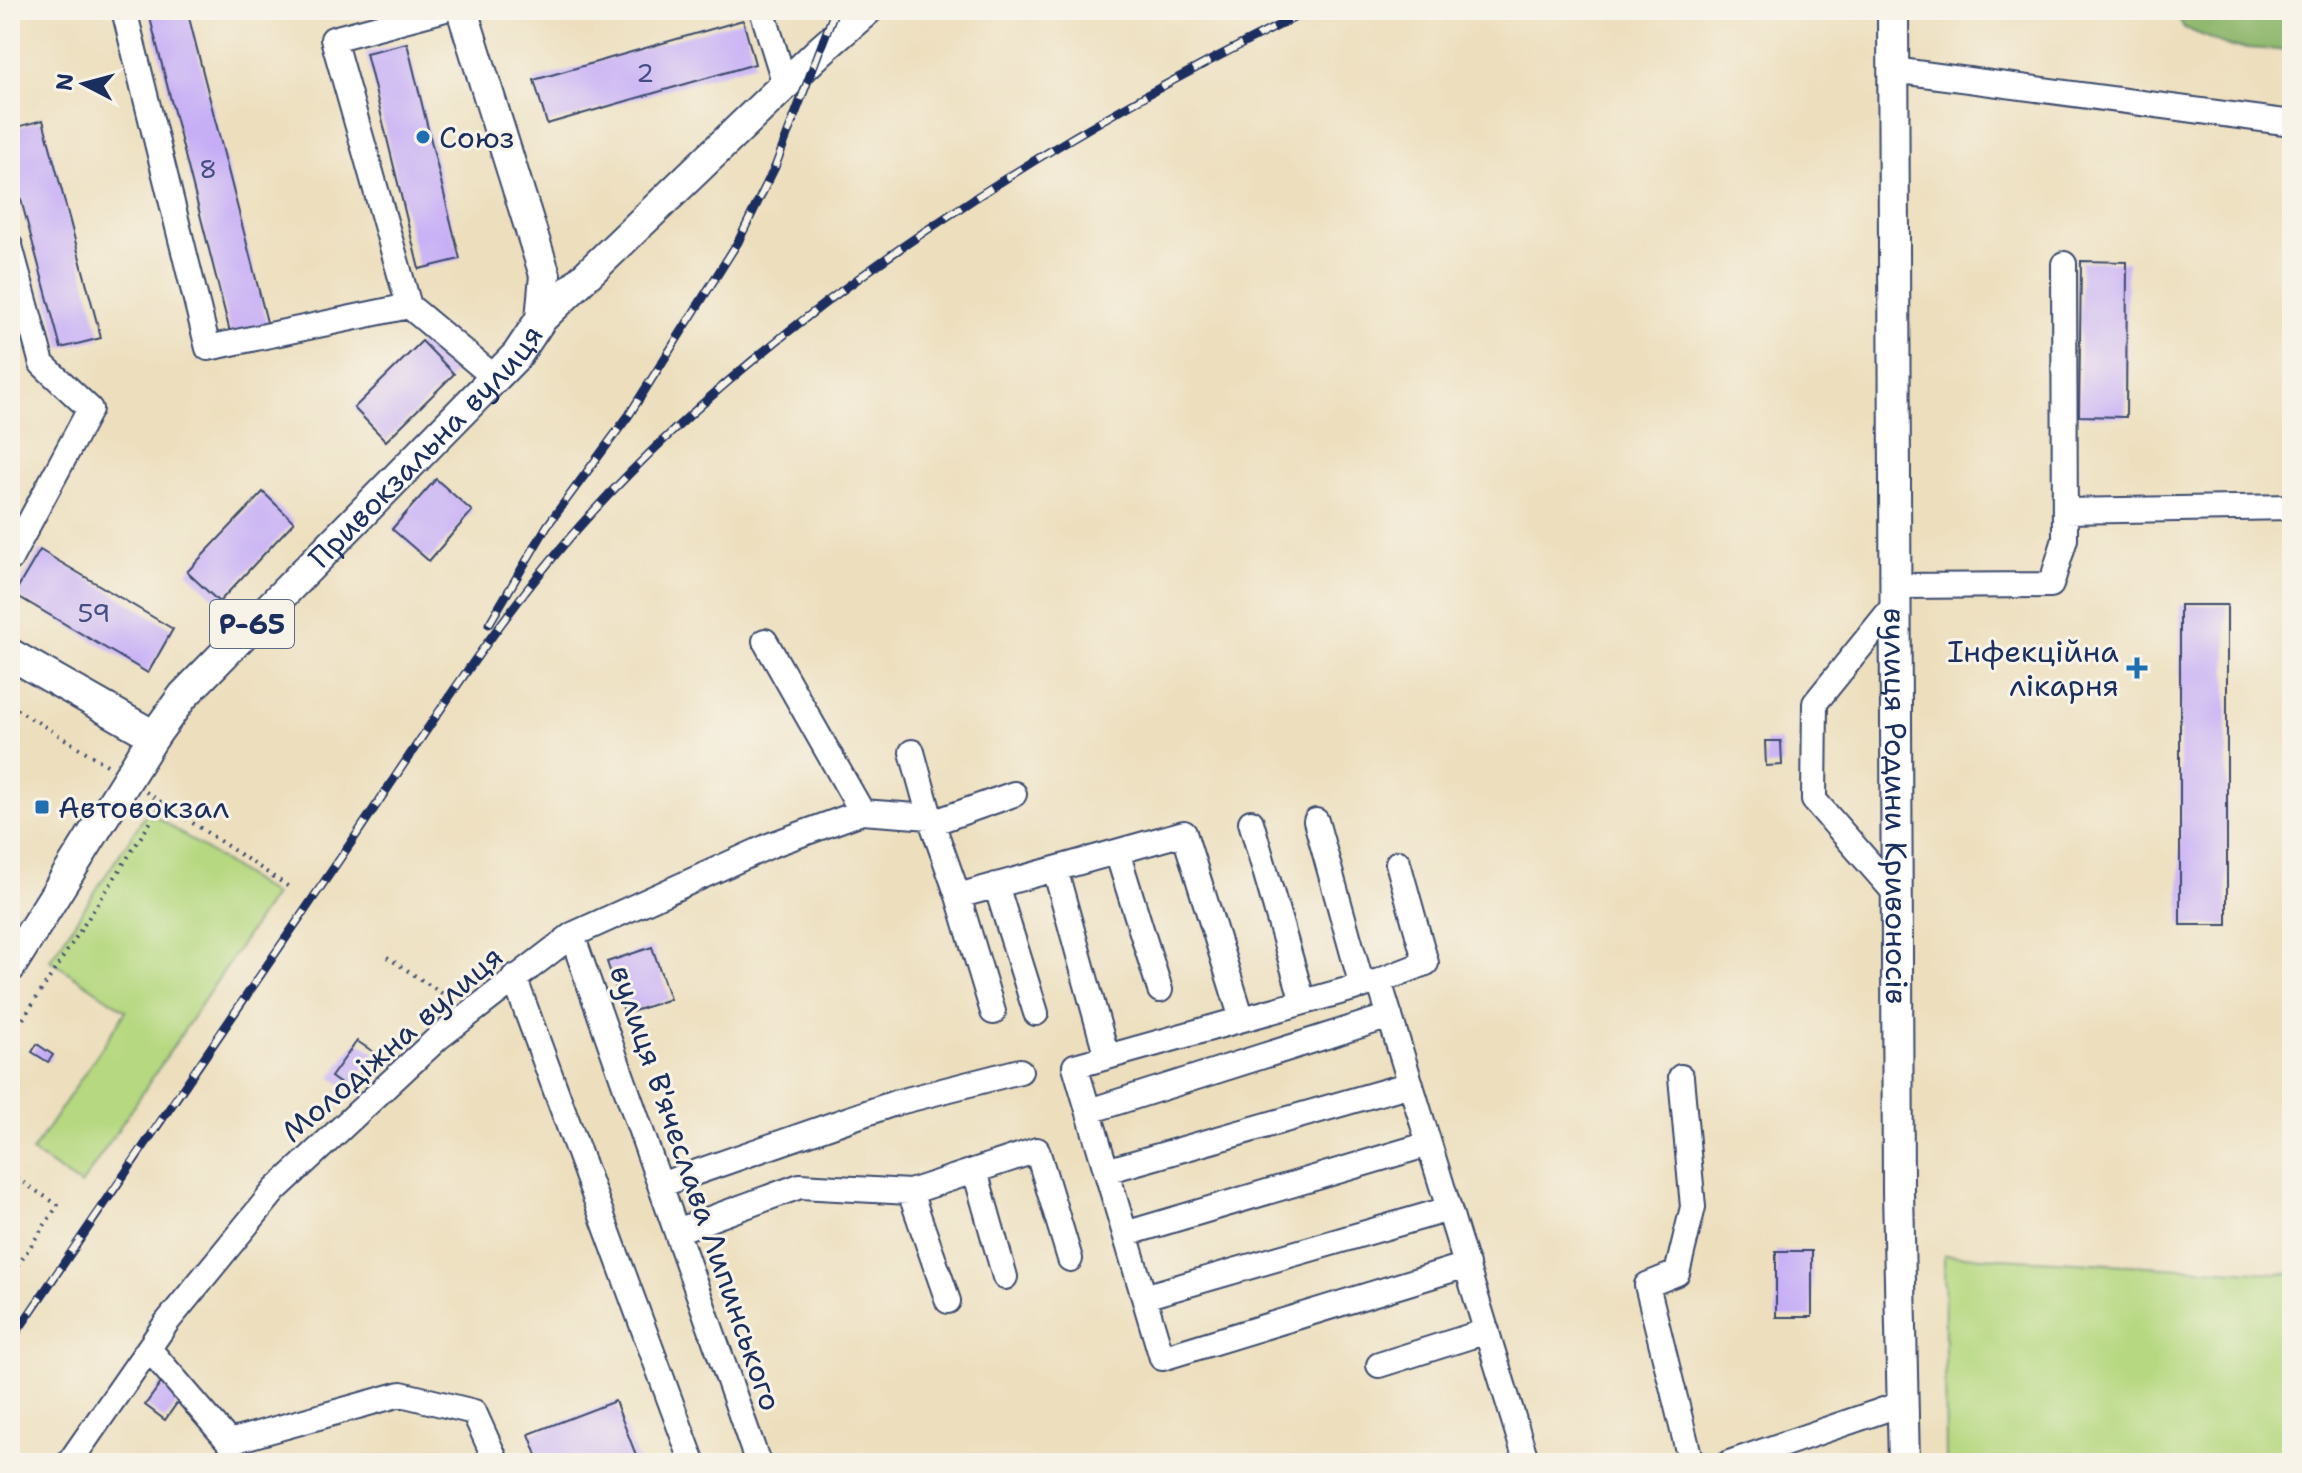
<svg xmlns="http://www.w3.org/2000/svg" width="2302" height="1473" viewBox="0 0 2302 1473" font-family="'Shantell Sans',sans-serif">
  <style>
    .green { fill: #b6d880; stroke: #68846f; stroke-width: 2 }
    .forest { fill: #90b86e; stroke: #567466; stroke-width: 2 }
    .building { fill: #c4abf7 }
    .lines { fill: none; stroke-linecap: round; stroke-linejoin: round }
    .minor-casing { stroke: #3a496c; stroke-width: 28 }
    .major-casing { stroke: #3a496c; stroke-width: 34 }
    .path { stroke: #3a496c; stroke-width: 4; stroke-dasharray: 2 6; stroke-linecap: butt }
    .minor { stroke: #fff; stroke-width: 24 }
    .major { stroke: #fff; stroke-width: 30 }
    .rail-casing { stroke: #1b2f5e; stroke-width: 9 }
    .rail { stroke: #f7f3e8; stroke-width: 6; stroke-dasharray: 18; stroke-linecap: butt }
    .poi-dot { fill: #1f6fb2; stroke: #f7f3e8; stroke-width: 3 }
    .labels { text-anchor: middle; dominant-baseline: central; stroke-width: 6; stroke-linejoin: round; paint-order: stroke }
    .number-label { font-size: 26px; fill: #454e84 }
    .shield { fill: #f7f3e8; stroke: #5d6a87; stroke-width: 2 }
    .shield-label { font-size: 28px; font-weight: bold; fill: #1b2f5e }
    .poi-label { font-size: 30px; fill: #1b2f5e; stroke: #f7f3e8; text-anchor: start }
    .street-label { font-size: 30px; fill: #1b2f5e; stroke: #f7f3e8 }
  </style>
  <rect width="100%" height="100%" fill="#f7f3e8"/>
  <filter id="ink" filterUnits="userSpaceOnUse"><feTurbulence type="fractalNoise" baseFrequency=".0125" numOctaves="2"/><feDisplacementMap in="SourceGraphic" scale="16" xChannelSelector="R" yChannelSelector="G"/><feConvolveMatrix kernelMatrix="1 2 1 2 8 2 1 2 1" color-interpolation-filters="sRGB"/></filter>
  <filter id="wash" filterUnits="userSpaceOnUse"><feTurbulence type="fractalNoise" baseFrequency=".006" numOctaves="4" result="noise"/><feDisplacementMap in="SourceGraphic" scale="32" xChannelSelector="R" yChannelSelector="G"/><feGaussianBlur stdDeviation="1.8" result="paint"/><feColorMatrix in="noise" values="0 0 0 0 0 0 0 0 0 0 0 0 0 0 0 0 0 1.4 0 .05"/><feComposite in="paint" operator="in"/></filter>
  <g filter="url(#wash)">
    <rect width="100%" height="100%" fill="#eddfbe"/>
    <path class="green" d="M148,811L274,895L81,1185L32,1152L126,1011L50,960Z
      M1944,1255L2292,1274V1463H1946Z"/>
    <path class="forest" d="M2175,10H2292V51L2231,47L2184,28Z"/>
    <g id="blocks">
      <path class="building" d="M148,10H187L268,326L231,336Z
        M743,20L755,64L547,124L534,80Z
        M407,43L460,259L419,269L366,53Z
        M43,120L101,338L61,348L13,170L10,171V129Z
        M2081,261L2127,262L2126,417L2079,416Z
        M422,341L454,374L386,441L354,408Z
        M436,479L472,511L429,561L392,529Z
        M263,492L294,522L219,602L187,572Z
        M40,550L173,629L148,673L14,594Z
        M2180,605H2227V925H2180Z
        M1765,741H1781L1782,765L1766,766Z
        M652,947L670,999L625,1014L607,962Z
        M357,1041L375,1053L349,1090L331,1077Z
        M37,1044L53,1055L48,1062L32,1052Z
        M1776,1251H1812V1317H1776Z
        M162,1382L182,1396L165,1420L145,1405Z
        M615,1401L639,1463H540L529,1434Z"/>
    </g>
  </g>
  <g filter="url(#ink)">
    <use href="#blocks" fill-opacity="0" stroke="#3a496c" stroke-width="2"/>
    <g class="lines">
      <defs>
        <path id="minor" d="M124,10L208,348L409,306
          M442,10L333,39L409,306L494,377
          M762,10L785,84
          M1893,70L2292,123
          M10,246L42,364L90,409L10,559
          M2065,511L2292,507
          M1896,586L2051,585L2065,539L2064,264
          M1896,603L1815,703L1814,800L1897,895
          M912,752L930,817L958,896L1184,833L1242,1019
          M862,812L930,817
          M1316,821L1362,986
          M1251,822L1303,1002
          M932,823L1014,794
          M1117,852L1160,990
          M1398,863L1426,963L1379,981L1075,1066L1162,1358L1467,1265
          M1055,869L1107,1057
          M996,885L1036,1013
          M958,896L993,1012
          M572,935L758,1463
          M514,977L693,1463
          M1379,981L1527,1463
          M1681,1077L1693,1207L1677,1273L1647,1285L1691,1463
          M1089,1111L1390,1016
          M975,1171L1005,1277
          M1106,1171L1411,1084
          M660,1185L895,1103L1020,1071
          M910,1192L948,1301
          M677,1231L800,1186L910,1192L1037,1150L1070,1259
          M1125,1234L1429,1144
          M1144,1297L1449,1209
          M149,1349L229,1442L401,1394L474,1412L497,1463
          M1379,1365L1487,1331
          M69,1463L167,1322L275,1190L438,1038L572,935L771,845L862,812L765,641
          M1729,1463L1904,1403"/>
        <g id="major">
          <path d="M462,10L545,275L541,319"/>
          <path id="s1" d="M1893,10L1898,1191L1904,1463"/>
          <path d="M10,654L154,736"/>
          <path id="s2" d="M10,967L154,736L183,696L517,355L541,319L821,50L867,10"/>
        </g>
      </defs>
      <use href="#minor" class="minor-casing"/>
      <use href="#major" class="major-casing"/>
      <path class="path" d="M10,705L107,765
        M146,792L289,887
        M387,957L452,1000
        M10,1039L163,803
        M10,1047V1065
        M10,1174L58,1205L10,1277"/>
      <use href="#minor" class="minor"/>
      <use href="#major" class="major"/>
      <defs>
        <path id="rail" d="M489,624L547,526L629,415L738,242L775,167L835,10
          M10,1342C122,1177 235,1012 348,847C425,734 497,617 589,516C780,306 1056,134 1310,10"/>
      </defs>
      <use href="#rail" class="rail-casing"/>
      <use href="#rail" class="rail"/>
    </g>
  </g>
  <g class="poi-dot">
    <circle cx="423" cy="137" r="8"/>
    <path d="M2133 656h8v8h8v8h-8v8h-8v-8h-8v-8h8z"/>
    <rect x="34" y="799" width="16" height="16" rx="4"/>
  </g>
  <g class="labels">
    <g class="number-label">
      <text x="645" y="72">2</text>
      <text x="208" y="168">8</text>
      <text x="94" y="612">59</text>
    </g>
    <rect class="shield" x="210" y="600" width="84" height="48" rx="6"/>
    <g class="shield-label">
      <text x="252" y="624">Р-65</text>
    </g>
    <g class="poi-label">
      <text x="439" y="137">Союз</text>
      <text x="2119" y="651" text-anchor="end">Інфекційна<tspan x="2119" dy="34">лікарня</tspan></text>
      <text x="58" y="807">Автовокзал</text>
    </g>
    <g class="street-label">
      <text stroke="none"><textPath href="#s2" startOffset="670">Привокзальна вулиця</textPath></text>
      <text stroke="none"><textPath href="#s1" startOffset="796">вулиця Родини Кривоносів</textPath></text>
      <text transform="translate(392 1044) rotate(-41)">Молодіжна вулиця</text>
      <text transform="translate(696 1188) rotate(71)">вулиця В'ячеслава Липинського</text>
    </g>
  </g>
  <rect width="2302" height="1473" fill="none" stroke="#f7f3e8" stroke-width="40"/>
  <g transform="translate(84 84) rotate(276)" stroke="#f7f3e8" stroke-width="6" paint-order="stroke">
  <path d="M0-6L14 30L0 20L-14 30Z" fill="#1b2f5e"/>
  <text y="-12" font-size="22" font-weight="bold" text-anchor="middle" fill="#1b2f5e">N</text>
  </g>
</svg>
